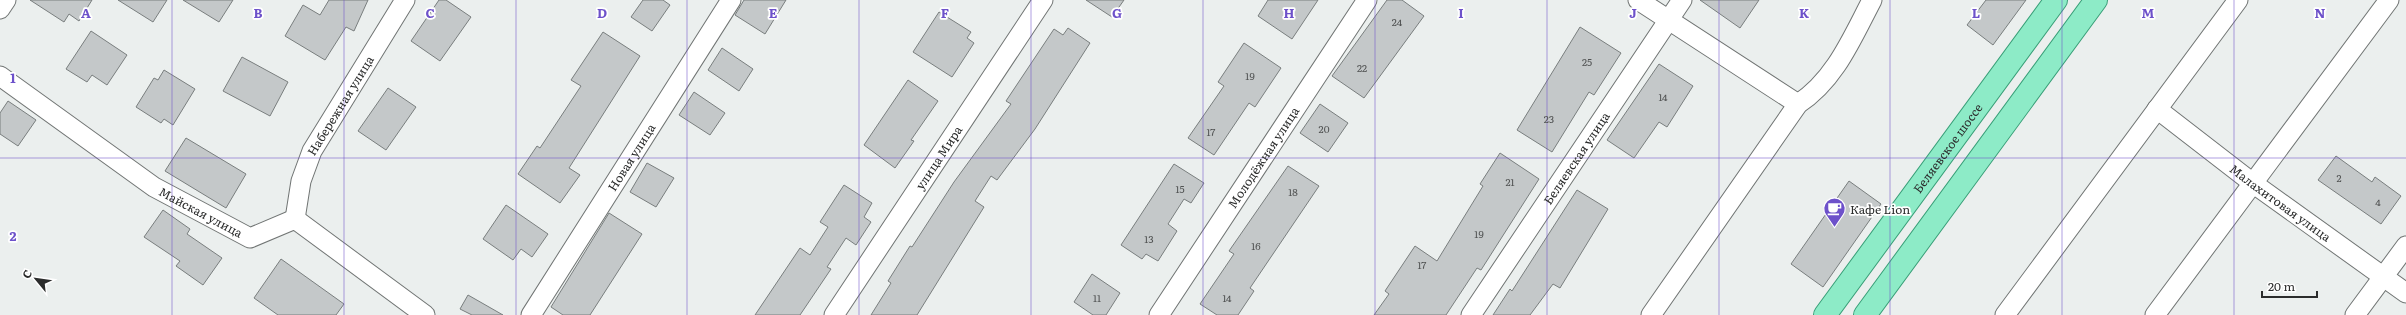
<svg xmlns="http://www.w3.org/2000/svg" width="2406" height="315" viewBox="0 0 2406 315" font-family="Literata,serif">
  <style>
    .building { fill: #c4c8c9; stroke: #797e7e }
    .lines { fill: none; stroke-linecap: round; stroke-linejoin: round }
    .minor-casing { stroke: #717574; stroke-width: 21 }
    .major-casing { stroke: #399f78; stroke-width: 24 }
    .minor { stroke: #fff; stroke-width: 19 }
    .major { stroke: #8debc7; stroke-width: 22 }
    .grid { fill: none; stroke: #6d51ca; stroke-width: 1; stroke-opacity: 0.55 }
    .labels { text-anchor: middle; dominant-baseline: central; stroke-width: 3.5; stroke-linejoin: round; paint-order: stroke }
    .number-label { font-size: 10px; fill: #515353 }
    .street-label { font-size: 12px; fill: #2b2c2c; stroke: #fff }
    .poi-label { font-size: 12px; fill: #2b2c2c; stroke: #fff; text-anchor: start }
    .grid-label { font-size: 13px; text-anchor: middle; font-weight: bold; fill: #6d51ca; stroke: #fff; stroke-width: 3.5; stroke-linejoin: round; paint-order: stroke }
  </style>
  <rect width="100%" height="100%" fill="#ebefee"/>
  <path class="building" d="M30,0H92L79,21L69,14L64,22Z
    M118,0H167L153,22Z
    M183,0H233L219,22Z
    M329,0H368L354,31L346,27L325,60L285,36L303,5L320,15Z
    M439,0H446L471,17L440,61L411,41Z
    M643,0H663L670,5L652,31L631,17Z
    M744,0H786L765,34L735,15Z
    M1086,0H1124L1112,17Z
    M1268,0H1318L1292,39L1258,16Z
    M1387,0H1402L1424,16L1364,98L1332,76Z
    M1700,0H1759L1740,28Z
    M1986,0H2026L1993,45L1967,25Z
    M939,12L971,32L967,38L974,43L952,77L913,52Z
    M1580,27L1621,53L1594,95L1589,92L1552,152L1517,130Z
    M1068,28L1090,43L1035,129L997,180L991,176L975,201L984,207L917,315H871L891,283L888,281L910,246L912,247L954,182L1011,104L1006,101L1054,29L1063,35Z
    M91,31L127,55L107,85L92,75L87,82L66,69Z
    M603,32L640,56L569,168L580,175L560,203L518,174L537,146L540,148L581,86L571,80Z
    M1244,43L1281,68L1255,107L1249,103L1214,155L1188,138L1224,86L1218,82Z
    M722,48L753,69L739,91L708,70Z
    M242,57L288,82L270,116L223,91Z
    M1659,64L1693,86L1667,127L1659,122L1634,158L1607,140Z
    M164,70L195,89L173,125L164,119L161,123L136,107L154,78L158,80Z
    M908,80L938,101L911,140L914,141L895,168L864,145Z
    M388,88L416,107L386,150L358,131Z
    M694,92L725,113L710,135L679,115Z
    M8,101L36,120L18,146L0,134V113Z
    M1320,104L1348,123L1328,152L1300,133Z
    M186,138L246,174L226,208L165,171Z
    M1500,153L1539,179L1481,270L1477,268L1446,315H1374L1389,294L1385,291L1415,246L1437,261L1483,186L1480,184Z
    M2336,156L2372,182L2375,177L2401,196L2381,224L2318,180Z
    M647,163L674,178L656,207L630,192Z
    M1174,164L1204,183L1191,203L1184,199L1168,224L1177,231L1158,261L1146,254L1142,259L1121,245Z
    M1288,166L1319,186L1250,288L1254,291L1238,315H1217L1200,304L1234,254L1229,251Z
    M1849,181L1881,204L1823,287L1791,264Z
    M844,185L872,203L864,217L871,222L856,245L846,238L827,267L831,269L800,315H755L800,248L810,255L828,227L820,222Z
    M1577,190L1608,209L1560,288L1553,284L1530,315H1493L1510,289L1512,291Z
    M506,205L548,234L532,257L521,249L513,260L483,239Z
    M163,210L190,229L187,234L222,258L203,285L176,266L180,261L144,237Z
    M609,213L642,234L590,315H563L551,307Z
    M281,259L344,304L336,315H278L254,298Z
    M1092,274L1120,293L1106,315H1093L1074,302Z
    M468,295L503,315H472L460,309Z"/>
  <g class="lines">
    <defs>
      <g id="minor">
        <path d="M1638,0L1798,104"/>
        <path d="M0,9L6,0"/>
        <path id="s1" d="M0,76L154,187L250,238L295,219L425,315"/>
        <path id="s2" d="M2157,109L2254,184L2406,293"/>
        <path id="s3" d="M295,219L301,181L312,151L405,0"/>
        <path id="s4" d="M531,315L731,0"/>
        <path id="s5" d="M834,315L1043,0"/>
        <path id="s6" d="M1159,315L1367,0"/>
        <path id="s7" d="M1471,315L1682,0"/>
        <path d="M1651,315L1798,104C1835,80 1852,38 1872,0"/>
        <path d="M2005,315L2238,0"/>
        <path d="M2155,315L2389,0"/>
        <path d="M2355,315L2406,246"/>
      </g>
      <g id="major">
        <path id="s8" d="M1825,315L2056,0"/>
        <path d="M1865,315L2096,0"/>
      </g>
    </defs>
    <use href="#minor" class="minor-casing"/>
    <use href="#major" class="major-casing"/>
    <use href="#minor" class="minor"/>
    <use href="#major" class="major"/>
  </g>
  <path class="grid" d="M172,0V315M344,0V315M516,0V315M687,0V315M859,0V315M1031,0V315M1203,0V315M1375,0V315M1547,0V315M1719,0V315M1890,0V315M2062,0V315M2234,0V315M0,158H2406"/>
  <defs>
    <symbol id="cafe-pin" viewBox="-11 -11 22 30"><path d="M0 17L-7.5 6A9.5 9.5 0 1 1 7.5 6Z" fill="#6d51ca" stroke="#fff"/><path d="M-5.5-4.5H6V0H3Q3 3.5 0 3.5H-2.5Q-5.5 3.5-5.5 0ZM3-3.2v2h1.7v-2ZM-6 4.5H4V6H-6Z" fill="#fff"/></symbol>
  </defs>
  <g fill-rule="evenodd">
    <use href="#cafe-pin" x="1822" y="196" width="25" height="34"/>
  </g>
  <g class="labels">
    <g class="number-label">
      <text x="1397" y="21">24</text>
      <text x="1587" y="61">25</text>
      <text x="1362" y="67">22</text>
      <text x="1250" y="75">19</text>
      <text x="1663" y="96">14</text>
      <text x="1549" y="118">23</text>
      <text x="1324" y="128">20</text>
      <text x="1211" y="131">17</text>
      <text x="2339" y="177">2</text>
      <text x="1510" y="181">21</text>
      <text x="1180" y="188">15</text>
      <text x="1293" y="191">18</text>
      <text x="2378" y="201">4</text>
      <text x="1479" y="233">19</text>
      <text x="1149" y="238">13</text>
      <text x="1256" y="245">16</text>
      <text x="1422" y="264">17</text>
      <text x="1097" y="297">11</text>
      <text x="1227" y="297">14</text>
    </g>
    <g class="street-label">
      <text stroke="none"><textPath href="#s3" startOffset="124">Набережная улица</textPath></text>
      <text stroke="none"><textPath href="#s8" startOffset="207">Беляевское шоссе</textPath></text>
      <text stroke="none"><textPath href="#s4" startOffset="187">Новая улица</textPath></text>
      <text stroke="none"><textPath href="#s5" startOffset="189">улица Мира</textPath></text>
      <text stroke="none"><textPath href="#s6" startOffset="189">Молодёжная улица</textPath></text>
      <text stroke="none"><textPath href="#s7" startOffset="189">Беляевская улица</textPath></text>
      <text stroke="none"><textPath href="#s2" startOffset="155">Малахитовая улица</textPath></text>
      <text stroke="none"><textPath href="#s1" startOffset="243">Майская улица</textPath></text>
    </g>
    <g class="poi-label">
      <text x="1850" y="209">Кафе Lion</text>
    </g>
  </g>
  <g class="grid-label">
    <text x="86" y="18">A</text>
    <text x="258" y="18">B</text>
    <text x="430" y="18">C</text>
    <text x="602" y="18">D</text>
    <text x="773" y="18">E</text>
    <text x="945" y="18">F</text>
    <text x="1117" y="18">G</text>
    <text x="1289" y="18">H</text>
    <text x="1461" y="18">I</text>
    <text x="1633" y="18">J</text>
    <text x="1804" y="18">K</text>
    <text x="1976" y="18">L</text>
    <text x="2148" y="18">M</text>
    <text x="2320" y="18">N</text>
    <text x="13" y="83">1</text>
    <text x="13" y="241">2</text>
  </g>
  <g transform="translate(36 279) rotate(299)" stroke="#ffffff" stroke-width="3" paint-order="stroke">
  <path d="M0-3L7 15L0 10L-7 15Z" fill="#2b2c2c"/>
  <text y="-6" font-size="11" font-weight="bold" text-anchor="middle" fill="#2b2c2c">С</text>
  </g>
  <path d="M2262 291v6h55v-6" fill="none" stroke="#2b2c2c" stroke-width="2"/>
  <text x="2268" y="291" font-size="12" fill="#2b2c2c" stroke="#ffffff" stroke-width="3" paint-order="stroke">20 m</text>
</svg>
